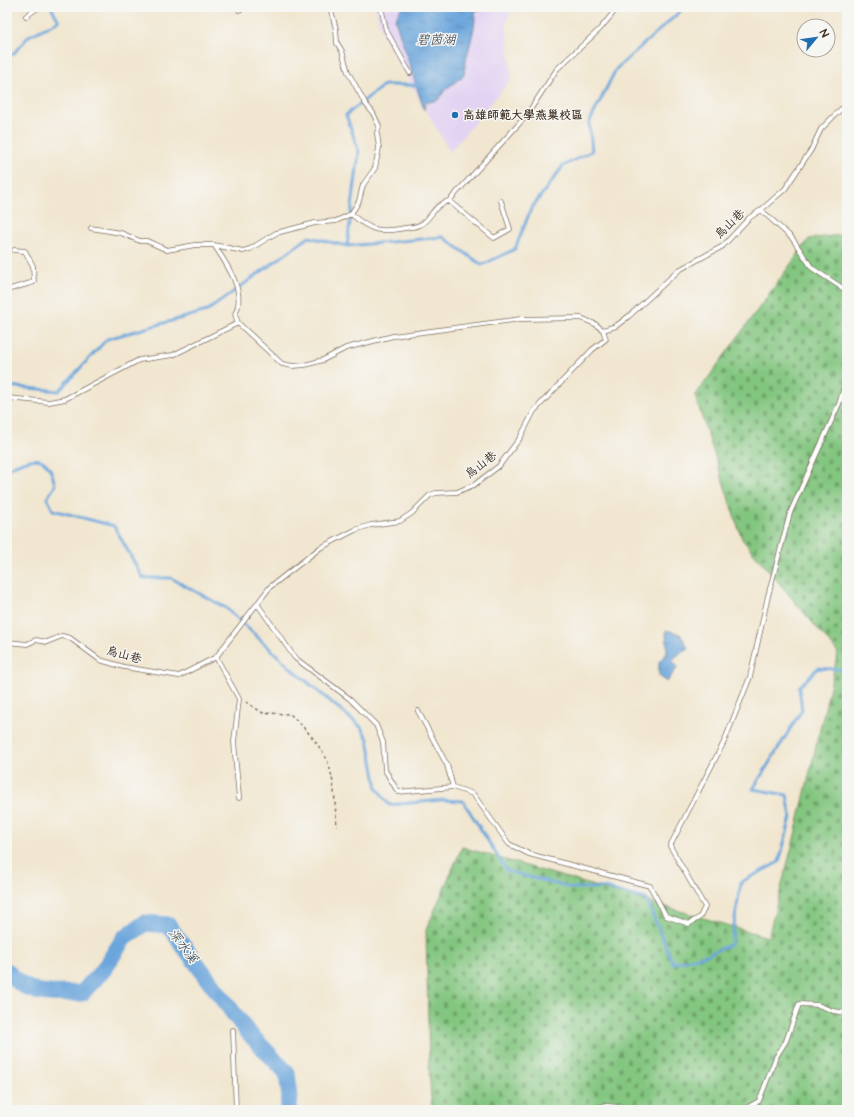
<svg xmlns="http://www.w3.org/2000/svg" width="854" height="1117" viewBox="0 0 854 1117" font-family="'Architects Daughter','LXGW WenKai TC',sans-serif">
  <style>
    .built { fill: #e3d3f3 }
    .cemetery { fill: url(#cemetery-stones); stroke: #5f784f }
    .water { fill: url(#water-ripples); stroke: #52687c }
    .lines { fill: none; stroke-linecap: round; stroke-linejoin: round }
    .stream { stroke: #6aa5db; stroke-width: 3 }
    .river { stroke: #6aa5db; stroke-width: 17 }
    .service-casing { stroke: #7b6c5c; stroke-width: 5.5 }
    .path { stroke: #7b6c5c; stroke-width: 1.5; stroke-dasharray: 3 3; stroke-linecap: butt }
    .service { stroke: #fff; stroke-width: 4 }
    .poi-dot { fill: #1f6fb2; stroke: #f6f6f2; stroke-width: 1.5 }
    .labels { text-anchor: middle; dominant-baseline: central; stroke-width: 3; stroke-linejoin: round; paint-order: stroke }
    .poi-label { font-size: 12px; font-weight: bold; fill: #3b2a1e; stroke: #f6f6f2; text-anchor: start }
    .street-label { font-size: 12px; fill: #3b2a1e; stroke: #f6f6f2 }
    .water-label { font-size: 13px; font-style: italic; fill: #4b5560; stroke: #f6f6f2 }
  </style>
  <defs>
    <pattern id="cemetery-stones" width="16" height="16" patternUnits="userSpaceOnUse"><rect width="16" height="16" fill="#83c680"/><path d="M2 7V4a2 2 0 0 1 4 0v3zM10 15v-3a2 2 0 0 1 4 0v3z" fill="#6ca168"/></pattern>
    <pattern id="water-ripples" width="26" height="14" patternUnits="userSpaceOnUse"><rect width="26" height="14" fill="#6aa5db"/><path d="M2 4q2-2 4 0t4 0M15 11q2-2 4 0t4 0" fill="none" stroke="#5887b1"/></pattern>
  </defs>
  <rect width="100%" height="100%" fill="#f6f6f2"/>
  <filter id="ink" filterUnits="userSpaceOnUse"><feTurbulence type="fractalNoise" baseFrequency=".025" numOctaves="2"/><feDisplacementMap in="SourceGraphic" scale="8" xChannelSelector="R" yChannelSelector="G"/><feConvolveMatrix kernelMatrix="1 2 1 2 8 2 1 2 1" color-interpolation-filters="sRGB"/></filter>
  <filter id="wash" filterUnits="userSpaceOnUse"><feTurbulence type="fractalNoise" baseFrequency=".012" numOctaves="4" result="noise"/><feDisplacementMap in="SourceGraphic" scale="16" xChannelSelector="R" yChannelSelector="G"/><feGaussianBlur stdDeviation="0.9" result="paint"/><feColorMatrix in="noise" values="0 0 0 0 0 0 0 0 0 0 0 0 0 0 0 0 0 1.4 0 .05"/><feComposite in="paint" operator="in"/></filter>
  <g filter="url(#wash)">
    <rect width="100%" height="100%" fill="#f1e6cf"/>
    <path class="built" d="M375,7H512L506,25L512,78L450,152L382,33Z"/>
    <path class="cemetery" d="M847,234V1104L839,1110H432L429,1068L426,930L462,847L768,937L795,835L838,653L742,539L695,396L809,239Z"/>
    <path class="water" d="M402,7H480L482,10H475C477,31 465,53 464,75L445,90L438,100L425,103L424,110L395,19Z
      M666,630L680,634L689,649L679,654L672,660L678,667L667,682L659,676V662L667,653Z"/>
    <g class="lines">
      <path class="stream" d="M7,57L13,54L29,36L59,21L51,7
        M347,246L443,237L482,265L515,249L531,209L563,166L592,151L589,123L616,69L685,7
        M7,386L59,391L107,339L207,311L309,237L347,246L359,152L346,115L384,85H417
        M7,469C33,456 49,451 55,486L47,498L53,510L114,526L143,578H171L226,608L293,670L361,727L368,739L377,788L389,805L443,800L463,801L507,871L571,888H604L646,899L673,963L707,955L731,944L741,882L779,862L791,817L787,795L753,789L802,710L799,687L818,668L847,670"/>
      <path class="river" d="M7,971C29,998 50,993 82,993L104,969L124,938L145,923L168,925L246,1030L287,1073L290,1098L288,1110"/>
    </g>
  </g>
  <g filter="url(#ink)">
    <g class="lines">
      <defs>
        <path id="service" d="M330,7L336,29L337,43L342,51L348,72L365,103L373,113L379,126L377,133L379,148L375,168L363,185L359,201L351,214
          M381,7L386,30L410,73
          M239,10L247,7
          M26,16L39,7
          M449,201L526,116L557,69L600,29L618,7
          M761,210L792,238L812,268L844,289L847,294
          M91,228L121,233L140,241H147L167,250L195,245H214L243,251L250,249L276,233L315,223L336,221L351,214C371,231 379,233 405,228C412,227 418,227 423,223C433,215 435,204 449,201L494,238L510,229L501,201
          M7,290L34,282L33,266L25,251L14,250
          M603,330L616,326L629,316L679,270L723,246L749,218L761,210L785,189L811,150L821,129L841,109L847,106
          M7,398L49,402L65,399L139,360L173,355L238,323L235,314C247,292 226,263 214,245
          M258,605L295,658L350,699L376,725L383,742L385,770L398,792L453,787L473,794L509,844L529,854L650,886L666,916L689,924L700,917L705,907L670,846L724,742L750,677L768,596L790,513L839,404L847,377
          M7,642L27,644L36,640L47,642L62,636L70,638L100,660L124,667L179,676L216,657L270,587L320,548L355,530L371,525L400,521L412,513L430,495L436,493L457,492L464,489L474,485L499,466L520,438L534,411L592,350L606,339L603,330L595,324L581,318L521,319L393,336L346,348L323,360L305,365L293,366L282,364L238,323
          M216,657L239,699L234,742L239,798
          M418,711L447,765L453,787
          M233,1030L236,1110
          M581,1110L607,1106L652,1110
          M743,1110L759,1101L776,1057L786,1041L799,1004L818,1005L833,1011L847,1013"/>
      </defs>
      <use href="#service" class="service-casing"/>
      <path class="path" d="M246,702L263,713L290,714C305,728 324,748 330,769C335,787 335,808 337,827"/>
      <use href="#service" class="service"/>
    </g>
  </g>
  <circle class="poi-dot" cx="455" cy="115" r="4"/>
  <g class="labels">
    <g class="poi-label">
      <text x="463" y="115">高雄師範大學燕巢校區</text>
    </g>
    <g class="street-label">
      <text transform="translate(730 224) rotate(-44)">烏山巷</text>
      <text transform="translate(481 465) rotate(-38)">烏山巷</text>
      <text transform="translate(124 655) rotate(15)">烏山巷</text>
    </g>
    <g class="water-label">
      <text x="436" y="40">碧茵湖</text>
      <text transform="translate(183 946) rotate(53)">深水溪</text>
    </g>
  </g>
  <rect width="854" height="1117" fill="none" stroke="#f6f6f2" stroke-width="24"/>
  <g transform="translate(816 38) rotate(61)"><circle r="19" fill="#f6f6f2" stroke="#aba49d"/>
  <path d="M0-3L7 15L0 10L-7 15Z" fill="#1f6fb2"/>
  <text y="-6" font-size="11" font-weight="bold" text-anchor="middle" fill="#3b2a1e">N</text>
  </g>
</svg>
